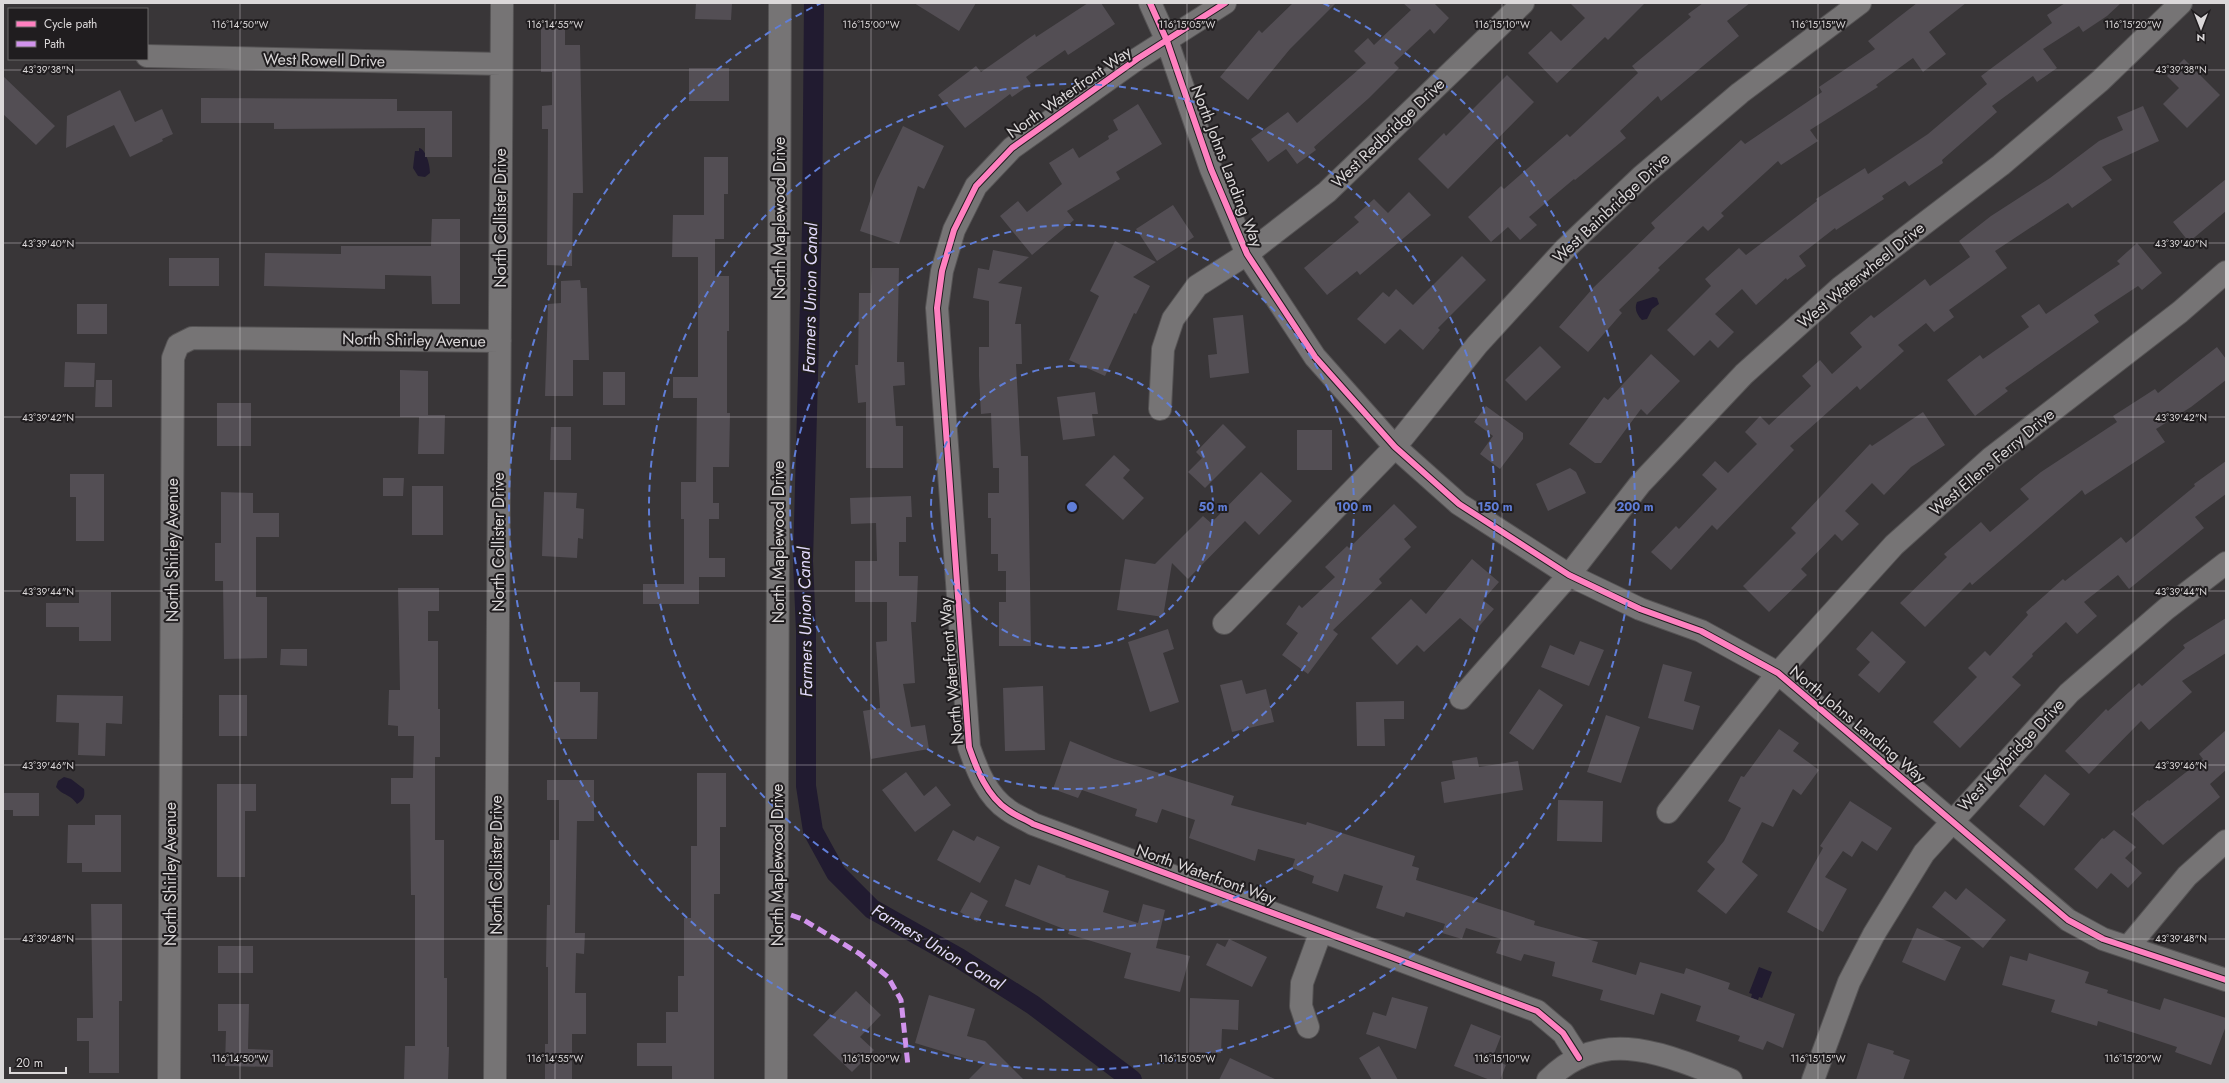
<svg xmlns="http://www.w3.org/2000/svg" width="2229" height="1083" viewBox="0 0 2229 1083" font-family="Jost,sans-serif">
  <style>
    .water { fill: #211b30 }
    .lines { fill: none; stroke-linecap: round; stroke-linejoin: round }
    .canal { stroke: #211b30; stroke-width: 20 }
    .building { fill: #534e54 }
    .minor-casing { stroke: #555354; stroke-width: 24 }
    .minor { stroke: #767475; stroke-width: 22 }
    .quiet { stroke: #d193ec; stroke-width: 5; stroke-dasharray: 10 5; stroke-linecap: butt }
    .cycleway-casing { stroke: #201d1f; stroke-width: 8 }
    .cycleway { stroke: #ff80c0; stroke-width: 6 }
    .ticks { fill: none; stroke: #dbd8d9; stroke-width: 1; stroke-opacity: 0.45 }
    .ring { fill: none; stroke: #607ed8; stroke-width: 2; stroke-dasharray: 7 5 }
    .labels { text-anchor: middle; dominant-baseline: central; stroke-width: 4; stroke-linejoin: round; paint-order: stroke }
    .street-label { font-size: 16px; fill: #dbd8d9; stroke: #201d1f }
    .water-label { font-size: 17px; font-style: italic; fill: #e3dbfc; stroke: #201d1f }
    .ticks-label { font-size: 10px; text-anchor: middle; fill: #dbd8d9; stroke: #201d1f; stroke-width: 4; stroke-linejoin: round; paint-order: stroke }
    .centre { fill: #607ed8; stroke: #201d1f; stroke-width: 2 }
    .ring-label { font-size: 12px; text-anchor: middle; font-weight: bold; fill: #607ed8; stroke: #201d1f; stroke-width: 4; stroke-linejoin: round; paint-order: stroke }
  </style>
  <rect width="100%" height="100%" fill="#393638"/>
  <path class="water" d="M419,148C426,149 430,165 430,173L425,177L418,176L413,168L415,151H419Z
    M1653,297L1657,298L1659,304L1652,309L1647,319L1642,320C1637,315 1634,309 1637,302Z
    M64,777L71,779L84,789C85,796 84,800 77,804C69,793 63,796 56,787L58,781Z
    M1759,967L1772,972L1762,998L1759,997L1758,1000L1751,998L1752,994L1749,993Z"/>
  <g class="lines">
    <path class="canal" d="M814,3L812,227L803,561L806,631V786L813,831L836,873L872,909L959,958L1033,1005L1132,1080"/>
  </g>
  <path class="building" d="M696,3H732L731,20L695,19Z
    M914,3H976L959,31Z
    M1088,3H1101L1115,24L1068,55L1065,50L1026,77L1031,84L1012,97L1010,94L965,128L938,95L976,66L981,72L1035,34L1036,37Z
    M1293,3H1336L1290,49L1248,100L1220,77L1259,30L1262,33Z
    M1403,3H1434L1449,18L1434,34L1430,29L1394,63L1399,68L1369,98L1314,147L1316,150L1297,164L1286,149L1268,162L1251,139L1288,112L1297,123L1366,63L1354,51L1368,38L1374,45L1411,10Z
    M1570,3H1645L1608,40L1605,37L1557,83L1528,53L1551,31L1561,41L1585,18Z
    M1703,3H1750L1727,21L1739,36L1661,101L1658,96L1620,131L1626,138L1575,180L1574,179L1529,217L1537,225L1520,240L1508,227L1491,242L1468,217L1501,186L1504,189L1567,134L1570,137L1638,73L1632,66L1691,17L1688,14Z
    M1917,3H1966L1929,32L1946,54L1923,72L1913,58L1876,85L1878,87L1810,130L1818,141L1781,165L1778,161L1721,213L1724,216L1708,231L1703,226L1658,268L1660,270L1619,310L1622,313L1588,352L1559,327L1593,288L1655,228L1651,223L1741,140L1745,144L1822,92L1819,87L1875,49L1868,41Z
    M2065,3H2121L2107,16L2083,32L2079,26L2043,49L2057,68L2037,82L2033,76L1992,106L1997,112L1942,160L1943,163L1909,186L1905,181L1882,196L1884,199L1836,230L1835,228L1799,256L1806,266L1787,280L1786,278L1756,305L1742,289L1715,314L1734,332L1718,348L1710,340L1694,356L1667,330L1711,286L1705,279L1739,248L1746,255L1817,201L1816,199L1865,168L1868,174L1928,134L1987,84L1981,76L2052,23L2047,15Z
    M541,27H565V45H580L583,193H573L572,266L547,265L548,129H542V106L552,105V72H541Z
    M2184,59L2220,95L2187,128L2163,104L2179,88L2167,76Z
    M689,68H729V101H689Z
    M1507,75L1534,102L1448,189L1418,159L1444,133L1446,136Z
    M3,76L55,126L36,145L3,114Z
    M120,90L135,122L162,109L173,134L162,139L163,141L130,157L114,125L66,148L67,116Z
    M201,98L397,99V111H452V157H425V128L274,129V123H201Z
    M1138,104L1162,144L1116,172L1120,179L1067,211L1074,220L1032,255L1000,216L1018,201L1027,212L1062,184L1049,163L1073,148L1079,158L1109,139L1108,136L1118,130L1113,120Z
    M2143,106L2159,141L2102,167L2112,180L2072,208L2068,203L1995,251L2007,268L1949,310L1954,317L1934,332L1926,323L1898,345L1904,351L1860,390L1857,386L1790,446L1794,450L1717,530L1712,525L1671,570L1651,552L1676,526L1679,529L1717,489L1702,475L1715,461L1728,473L1757,444L1745,432L1760,416L1769,425L1811,386L1802,376L1820,360L1832,374L1862,347L1850,333L1871,315L1874,318L1925,279L1930,286L1970,257L1959,241L1991,216L2050,178L2099,141L2123,130L2117,117Z
    M903,126L944,146L924,189L918,186L899,244L860,231L877,180Z
    M704,157H728V194H724V239H715V276H729V331H727V413H730L729,467H713V503H719V519H709V558H725V577H699V604H643V584H684V519H681V482H696L697,398H673V377H698V257H672L673,215H704Z
    M2226,179V211L2189,242L2173,222Z
    M1409,192L1431,215L1360,275L1357,271L1327,295L1304,268L1359,222L1354,217L1374,199L1388,213Z
    M1173,205L1194,237L1157,261L1136,229Z
    M432,219H460V304H432L431,276L385,275V289L264,286L265,253L341,254V246H431Z
    M1115,241L1156,262L1133,277L1150,286L1136,314L1134,313L1105,376L1069,360L1099,296L1090,291Z
    M2137,243L2162,273L2142,290L2138,286L2094,315L2099,322L2005,388L2008,391L1975,416L1947,380L1980,355L1983,359L2029,327L2021,316L2039,304L2046,314L2120,264L2117,261Z
    M993,250L1029,257L998,283L1022,287L1015,324H1021L1022,364H1016L1021,456H1028L1031,646H999V602H1006V571H998V554H991V518H988V493H999V468H993L991,413L981,414L979,376V347H989V301L973,298L978,268L989,270Z
    M1462,256L1486,280L1438,328L1440,330L1423,350L1400,329L1385,344L1357,319L1383,292L1389,297L1396,289L1413,305Z
    M169,258H219V286H169Z
    M872,268H899L897,362H904L905,385L893,386L896,426H903V468H866V402L858,403L855,365H858L859,293H871Z
    M580,280L581,288H587L589,360H573V396H545L548,304L561,303V281Z
    M77,304H107V334H77Z
    M1243,315L1249,373L1210,378L1208,355L1217,354L1213,318Z
    M1540,346L1561,367L1526,401L1505,380Z
    M2217,347L2226,359V380L2191,407L2156,429L2165,442L2085,495L2082,490L1972,585L1970,582L1925,627L1900,603L1947,557L1944,554L1981,522L1990,532L2029,499L2020,489L2041,472L2117,422L2113,416L2155,389L2158,393Z
    M1651,354L1680,381L1647,415L1641,409L1601,463H1595L1569,444L1604,397L1608,400Z
    M65,362L95,363L94,387H64Z
    M400,370L428,371V415H445L444,454H418L419,417H400Z
    M603,372H625V405H603Z
    M96,380H112V407H95Z
    M1095,392L1098,414H1092L1095,436L1063,440L1057,397Z
    M217,403H251V446H217Z
    M1486,406L1523,433V439L1500,469L1480,454L1493,436L1474,422Z
    M1923,412L1945,445L1911,467L1884,495L1872,483L1845,511L1859,524L1842,541L1835,534L1801,569L1807,575L1769,612L1743,586L1796,533L1791,528L1870,444L1872,446Z
    M1223,424L1246,447L1205,488L1188,472L1202,458L1196,452Z
    M551,427H571V460H550Z
    M1297,430H1332V470H1297Z
    M1114,455L1130,470L1123,478L1144,498L1123,520L1085,485Z
    M2226,461V494L2195,517L2204,528L2129,589L2118,575L2084,602L2097,616L2077,634L2066,622L2032,654L2033,656L2012,677L2021,685L1960,748L1933,722L1977,677L1968,668L1985,651L1990,656L2028,615L2026,612L2063,579L2065,581L2121,537L2126,543L2195,486L2194,484Z
    M1570,468L1576,472L1586,493L1548,511L1536,484Z
    M1261,472L1292,501L1259,535L1245,521L1188,579L1172,563L1163,617L1117,610L1125,559L1155,564L1203,516L1211,523Z
    M70,474H104V541H76V497H70Z
    M383,478H404L403,496H383Z
    M412,486H443V535H412Z
    M221,492L253,493V513H279V537H256V597H267V658L224,659L223,581H215V543H221Z
    M544,492L577,493L576,508L584,509L583,539L578,538L577,558L542,556Z
    M911,496L912,517H906V542H899V576H918L916,622H911L915,683L903,684L911,727L925,725L929,749L871,759L863,711L880,708L876,642L887,641V602H855V561H877L876,523L851,524L850,498Z
    M1394,504L1417,527L1404,539L1411,547L1379,579L1382,583L1333,630L1338,634L1308,674L1282,655L1298,633L1286,624L1299,605L1302,608L1335,577L1325,567L1347,546L1349,548Z
    M1472,559L1499,582L1483,600L1494,609L1475,631L1460,618L1424,652L1417,645L1397,665L1371,638L1411,599L1426,614Z
    M398,588H439V611H428V641H438V709H440V757H435V840H444V978H447V1047H449L448,1080H404L405,1046H415V895H411L410,804H391V778H413L414,736H398V726L388,725L389,690H400Z
    M79,592H111V641H79V627H46V603H79Z
    M2226,618V653L2182,681L2192,692L2149,730L2141,721L2089,774L2065,751L2106,709L2108,711L2139,683L2142,686L2185,648L2183,645Z
    M1168,629L1174,649L1163,653L1179,702L1150,712L1128,642Z
    M1872,631L1906,662L1879,693L1858,675L1870,662L1856,649Z
    M1580,641L1604,650L1589,686L1541,667L1550,645L1574,655Z
    M281,649H307V666L280,665Z
    M1663,664L1692,672L1684,701L1700,706L1693,730L1648,718Z
    M1242,680L1246,694L1266,689L1274,722L1232,732L1220,685Z
    M554,682H580V692H598L597,739H554Z
    M1043,686L1045,750L1005,751L1003,688Z
    M1539,689L1563,705L1533,750L1509,733Z
    M57,695L123,696L122,724L106,723L105,756L78,755L79,723L56,722Z
    M219,695H247V736H219Z
    M1404,701V719H1384L1385,746H1357L1356,702Z
    M1606,715L1640,727L1621,783L1587,772Z
    M1779,729L1799,743L1793,751L1819,770L1801,795L1793,789L1773,827L1762,822L1742,862L1758,875L1726,914L1697,891L1715,869L1707,862L1724,841L1741,808L1728,801L1741,776L1744,777Z
    M2226,730V770L2210,784L2220,797L2163,845L2131,814L2148,800L2149,801L2203,759L2199,754Z
    M1070,741L1114,759L1234,796L1231,805L1306,825L1307,822L1415,856L1412,866L1419,868L1416,880L1475,898L1474,901L1535,921L1534,925L1598,942L1592,962L1636,975L1640,962L1684,974L1686,968L1730,983L1728,989L1795,1014L1783,1048L1767,1041L1763,1050L1738,1041L1740,1036L1696,1021L1701,1006L1661,993L1654,1015L1600,1000L1603,990L1552,976L1555,962L1524,954L1521,961L1496,953L1501,939L1466,928L1462,939L1442,933L1445,924L1406,912L1404,917L1376,908L1383,886L1344,874L1338,892L1312,883L1314,876L1292,868L1295,859L1258,849L1255,861L1189,838L1195,820L1162,809L1157,823L1135,816L1137,809L1082,790L1078,798L1053,789Z
    M1477,757L1479,767L1518,761L1523,790L1444,803L1441,782L1455,779L1452,761Z
    M906,772L924,796L936,786L951,805L915,832L882,790Z
    M697,773H726V827H720V894H714V1080H672V1066H637V1043H666V1012H678V976H684V918H691V846H697Z
    M2045,774L2070,794L2044,826L2019,806Z
    M547,780H594V821H577L575,933H585L584,954L576,953L575,993H586V1034H572V1080H545V1044H548V967H546L547,905H550V840H559V800H547Z
    M217,784H256V811H245V877H217Z
    M3,793H39V816H13V810H3Z
    M1558,800L1603,801L1602,842L1557,841Z
    M1850,801L1892,828L1877,851L1862,841L1852,857L1843,851L1825,877L1847,889L1823,932L1787,912L1823,848L1820,846Z
    M95,815H121V872H82V863H67L68,825H95Z
    M953,830L974,841L977,836L1000,847L980,883L937,860Z
    M2114,830L2136,847L2125,858L2142,873L2128,888L2111,873L2097,889L2074,869L2102,838L2104,839Z
    M1038,865L1066,876L1065,877L1109,891L1103,912L1138,923L1143,904L1165,910L1156,948L1190,956L1180,992L1124,978L1131,953L1068,934L1069,931L1005,906L1015,879L1030,885Z
    M1966,888L2006,920L1983,948L1932,907L1945,891L1956,900Z
    M971,892L988,901L977,922L960,912Z
    M91,904H122V1001H119V1073H89V1041H77V1018H93Z
    M1917,928L1961,947L1945,981L1902,962Z
    M1229,939L1267,957L1252,987L1206,965L1217,943L1225,947Z
    M218,946H253V973H218Z
    M2029,953L2089,972L2085,983L2108,990L2107,993L2160,1010L2164,998L2226,1018V1026L2211,1065L2175,1052L2177,1047L2098,1021L2097,1026L2051,1012L2055,1000L2002,985L2010,956L2027,961Z
    M856,991L881,1015L860,1037L874,1050L852,1072L813,1035Z
    M929,995L975,1009L967,1036L985,1041L1024,1080H968L984,1064L915,1043Z
    M1392,997L1428,1007L1416,1049L1366,1034L1373,1012L1386,1016Z
    M1190,998L1239,1000L1238,1030L1222,1029L1221,1053L1189,1052Z
    M218,1004H249L248,1049L273,1050V1067L225,1066L226,1031H218Z
    M1471,1024L1501,1036L1492,1059L1506,1065L1500,1080H1490L1454,1066Z
    M1868,1043L1894,1051L1893,1054L1910,1060L1903,1080H1856Z
    M1379,1046L1398,1080H1372L1359,1058Z
    M1230,1058L1277,1080H1219Z"/>
  <g class="lines">
    <defs>
      <path id="minor" d="M1150,3L1167,41L1211,169L1247,254L1315,357L1395,447L1459,504L1569,575L1640,609L1701,631L1778,673L2068,920L2103,939L2226,980
        M1225,3L1137,59L1012,148L976,186L954,230L942,271L937,308L969,747C977,770 987,796 1008,810C1016,816 1025,819 1033,824L1537,1011L1563,1033L1579,1058
        M147,56L501,64
        M1160,409L1163,349L1173,319L1197,286L1247,254L1327,192L1523,3
        M1224,623L1395,447L1477,345L1565,249L1641,177L1740,93L1860,3
        M1461,698L1569,575L1640,484L1744,374L1841,287L2001,165L2100,81L2181,3
        M1668,812L1778,673L1894,545L1991,458L2180,312L2226,272
        M2128,947L2187,876L2226,841
        M1308,1027L1301,1006L1302,983L1321,931
        M169,1080L173,358L178,345L192,338L500,341
        M495,1080L502,3
        M776,1080L780,3
        M1548,1080C1604,1023 1669,1057 1731,1080
        M1813,1080L1849,982L1874,934L1924,853L2069,693L2166,609L2226,563"/>
    </defs>
    <use href="#minor" class="minor-casing"/>
    <use href="#minor" class="minor"/>
    <path class="quiet" d="M791,915L802,919L860,954L888,977L901,1000L908,1066"/>
    <defs>
      <path id="cycleway" d="M1150,3L1167,41L1211,169L1247,254L1315,357L1395,447L1459,504L1569,575L1640,609L1701,631L1778,673L2068,920L2103,939L2226,980
        M1225,3L1137,59L1012,148L976,186L954,230L942,271L937,308L969,747C977,770 987,796 1008,810C1016,816 1025,819 1033,824L1537,1011L1563,1033L1579,1058"/>
    </defs>
    <use href="#cycleway" class="cycleway-casing"/>
    <use href="#cycleway" class="cycleway"/>
  </g>
  <path class="ticks" d="M240,3V1080M555,3V1080M871,3V1080M1187,3V1080M1502,3V1080M1818,3V1080M2133,3V1080M3,70H2226M3,243H2226M3,417H2226M3,591H2226M3,765H2226M3,939H2226"/>
  <g class="ring">
    <circle cx="1072" cy="507" r="141"/>
    <circle cx="1072" cy="507" r="282"/>
    <circle cx="1072" cy="507" r="423"/>
    <path d="M1323 3A563 563 0 1 1 821 3"/>
  </g>
  <g class="labels">
    <g class="street-label">
      <text transform="translate(324 60) rotate(1)">West Rowell Drive</text>
      <text transform="translate(1069 92) rotate(-35)">North Waterfront Way</text>
      <text transform="translate(1388 133) rotate(-44)">West Redbridge Drive</text>
      <text transform="translate(1227 166) rotate(69)">North Johns Landing Way</text>
      <text transform="translate(1611 208) rotate(-43)">West Bainbridge Drive</text>
      <text transform="translate(500 218) rotate(-90)">North Collister Drive</text>
      <text transform="translate(779 218) rotate(-90)">North Maplewood Drive</text>
      <text transform="translate(1861 275) rotate(-39)">West Waterwheel Drive</text>
      <text transform="translate(414 340) rotate(1)">North Shirley Avenue</text>
      <text transform="translate(1992 462) rotate(-40)">West Ellens Ferry Drive</text>
      <text transform="translate(498 542) rotate(-90)">North Collister Drive</text>
      <text transform="translate(778 542) rotate(-90)">North Maplewood Drive</text>
      <text transform="translate(172 550) rotate(-90)">North Shirley Avenue</text>
      <text transform="translate(951 671) rotate(-95)">North Waterfront Way</text>
      <text transform="translate(1858 724) rotate(40)">North Johns Landing Way</text>
      <text transform="translate(2011 755) rotate(-47)">West Keybridge Drive</text>
      <text transform="translate(496 865) rotate(-90)">North Collister Drive</text>
      <text transform="translate(777 865) rotate(-90)">North Maplewood Drive</text>
      <text transform="translate(170 874) rotate(-90)">North Shirley Avenue</text>
      <text transform="translate(1206 874) rotate(20)">North Waterfront Way</text>
    </g>
    <g class="water-label">
      <text transform="translate(810 298) rotate(-89)">Farmers Union Canal</text>
      <text transform="translate(805 622) rotate(-91)">Farmers Union Canal</text>
      <text transform="translate(938 947) rotate(31)">Farmers Union Canal</text>
    </g>
  </g>
  <g class="ticks-label">
    <text x="240" y="28">116°14'50"W</text>
    <text x="555" y="28">116°14'55"W</text>
    <text x="871" y="28">116°15'00"W</text>
    <text x="1187" y="28">116°15'05"W</text>
    <text x="1502" y="28">116°15'10"W</text>
    <text x="1818" y="28">116°15'15"W</text>
    <text x="2133" y="28">116°15'20"W</text>
    <text x="2181" y="73">43°39'38"N</text>
    <text x="48" y="73">43°39'38"N</text>
    <text x="2181" y="247">43°39'40"N</text>
    <text x="48" y="247">43°39'40"N</text>
    <text x="2181" y="421">43°39'42"N</text>
    <text x="48" y="421">43°39'42"N</text>
    <text x="2181" y="595">43°39'44"N</text>
    <text x="48" y="595">43°39'44"N</text>
    <text x="2181" y="769">43°39'46"N</text>
    <text x="48" y="769">43°39'46"N</text>
    <text x="2181" y="942">43°39'48"N</text>
    <text x="48" y="942">43°39'48"N</text>
    <text x="240" y="1062">116°14'50"W</text>
    <text x="555" y="1062">116°14'55"W</text>
    <text x="871" y="1062">116°15'00"W</text>
    <text x="1187" y="1062">116°15'05"W</text>
    <text x="1502" y="1062">116°15'10"W</text>
    <text x="1818" y="1062">116°15'15"W</text>
    <text x="2133" y="1062">116°15'20"W</text>
  </g>
  <circle cx="1072" cy="507" r="6" class="centre"/>
  <g class="ring-label">
    <text x="1213" y="511">50 m</text>
    <text x="1354" y="511">100 m</text>
    <text x="1495" y="511">150 m</text>
    <text x="1635" y="511">200 m</text>
  </g>
  <rect width="2229" height="1083" fill="none" stroke="#dbd8d9" stroke-width="8"/>
  <rect x="8" y="8" width="140" height="52" fill="#201d1f" stroke="#6b6869"/>
  <rect x="16" y="21" width="20" height="6" fill="#ff80c0" stroke="#6b6869"/>
  <text x="44" y="28" font-size="12" fill="#dbd8d9">Cycle path</text>
  <rect x="16" y="41" width="20" height="6" fill="#d193ec" stroke="#6b6869"/>
  <text x="44" y="48" font-size="12" fill="#dbd8d9">Path</text>
  <g transform="translate(2201 28) rotate(180)" stroke="#201d1f" stroke-width="3" paint-order="stroke">
  <path d="M0-3L7 15L0 10L-7 15Z" fill="#dbd8d9"/>
  <text y="-6" font-size="11" font-weight="bold" text-anchor="middle" fill="#dbd8d9">N</text>
  </g>
  <path d="M10 1067v6h56v-6" fill="none" stroke="#dbd8d9" stroke-width="2"/>
  <text x="16" y="1067" font-size="12" fill="#dbd8d9" stroke="#201d1f" stroke-width="3" paint-order="stroke">20 m</text>
</svg>
